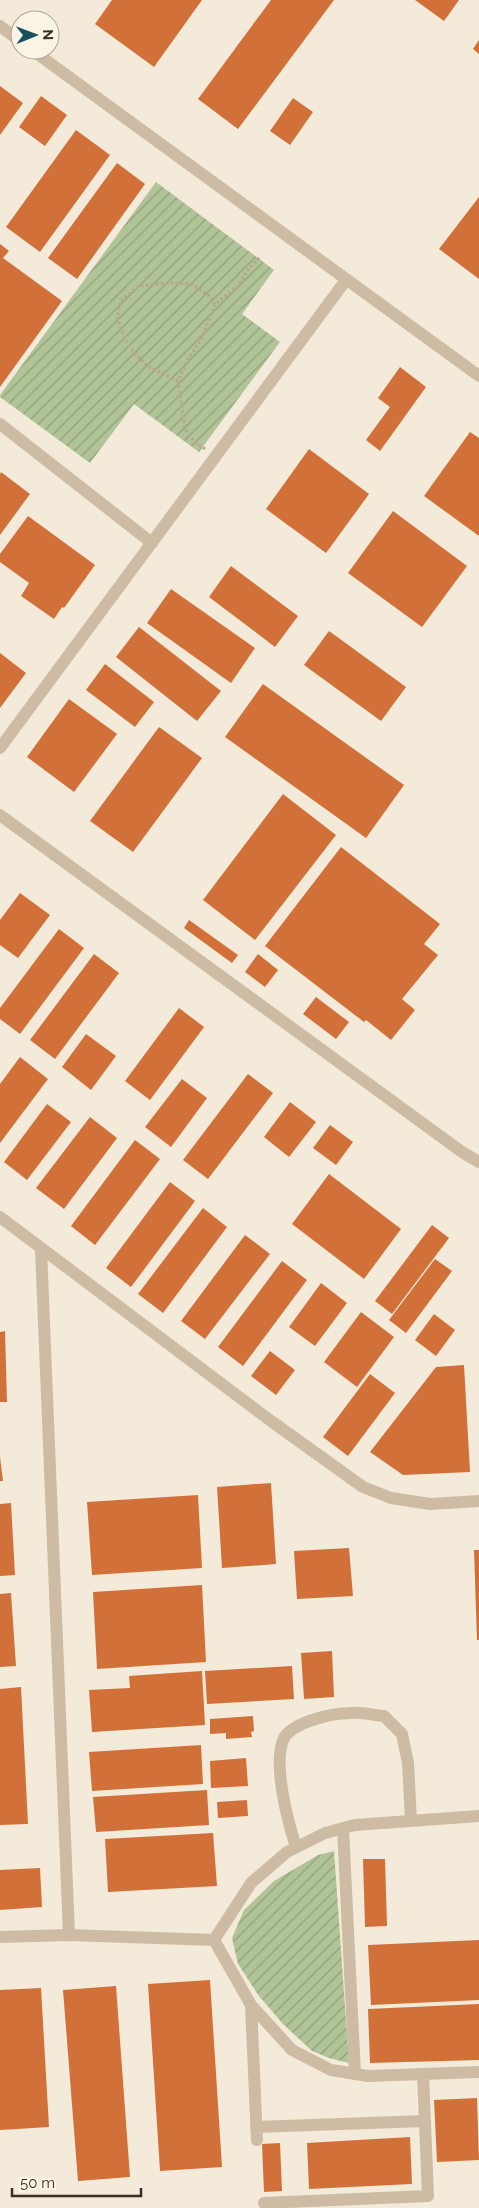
<svg xmlns="http://www.w3.org/2000/svg" width="479" height="2208" viewBox="0 0 479 2208" font-family="Raleway,sans-serif">
  <style>
    .garden { fill: url(#garden-furrows) }
    .building { fill: #d27039 }
    .lines { fill: none; stroke-linecap: round; stroke-linejoin: round }
    .path { stroke: #b9a58e; stroke-width: 3; stroke-dasharray: 2.5 2.5; stroke-linecap: butt }
    .minor { stroke: #cdbba3; stroke-width: 12 }
  </style>
  <defs>
    <pattern id="garden-furrows" width="10" height="10" patternUnits="userSpaceOnUse" patternTransform="scale(1.25)"><rect width="10" height="10" fill="#b0c497"/><path d="M-1 1l2-2M0 10L10 0M9 11l2-2" fill="none" stroke="#90a07b"/></pattern>
  </defs>
  <rect width="100%" height="100%" fill="#f4ead9"/>
  <path class="garden" d="M156,182L274,270L242,314L280,342L199,452L134,404L90,463L0,397V395Z
    M334,1851L349,2063L329,2058L312,2051L283,2024L259,1996L238,1964L232,1938L244,1910L274,1881L318,1855Z"/>
  <path class="building" d="M112,0H202L154,67L95,24Z
    M271,0H334L238,129L198,99Z
    M415,0H459L444,21Z
    M479,40V54L473,49Z
    M0,86L23,103L0,135Z
    M41,96L67,115L45,146L19,127Z
    M293,98L313,112L290,145L270,131Z
    M76,130L110,155L40,252L6,227Z
    M117,163L145,184L77,279L48,258Z
    M479,197V279L439,249Z
    M0,244L9,251L3,258L62,301L0,387Z
    M400,367L426,387L380,451L366,440L390,407L378,398Z
    M470,432L479,438V536L424,496Z
    M309,449L369,494L326,553L266,509Z
    M1,472L30,494L0,535V474Z
    M393,511L467,566L422,627L348,573Z
    M28,516L95,565L64,608L62,607L54,619L21,596L29,583L0,562V554Z
    M231,566L298,616L275,647L209,597Z
    M171,589L255,648L231,683L147,623Z
    M139,627L221,691L197,721L116,657Z
    M329,631L406,687L381,721L304,665Z
    M0,653L26,673L0,708Z
    M105,664L154,702L135,727L86,690Z
    M263,684L404,785L366,838L225,737Z
    M69,699L117,734L74,792L27,757Z
    M159,727L202,758L133,852L90,821Z
    M283,794L336,835L255,940L203,900Z
    M341,847L440,924L424,944L438,955L402,999L415,1010L391,1040L366,1020L364,1022L265,946Z
    M20,893L50,915L18,958L0,945V920Z
    M189,920L238,955L232,963L184,928Z
    M59,929L84,948L20,1034L0,1019V1008Z
    M94,954L119,973L55,1059L30,1040Z
    M258,954L278,970L265,987L245,972Z
    M316,997L349,1022L336,1039L303,1014Z
    M179,1008L204,1027L150,1100L125,1081Z
    M86,1034L116,1056L91,1090L62,1067Z
    M20,1057L48,1079L0,1143V1084Z
    M248,1074L273,1093L208,1179L183,1160Z
    M182,1079L207,1098L171,1147L145,1127Z
    M290,1102L316,1122L289,1157L264,1137Z
    M47,1104L71,1122L27,1180L4,1162Z
    M90,1117L117,1138L64,1209L36,1188Z
    M330,1125L353,1142L336,1165L313,1148Z
    M135,1140L160,1159L95,1245L71,1226Z
    M329,1174L401,1229L364,1279L292,1224Z
    M170,1182L195,1201L131,1287L106,1268Z
    M203,1208L227,1227L163,1313L138,1294Z
    M432,1225L449,1238L392,1314L375,1301Z
    M245,1235L270,1254L205,1339L181,1321Z
    M435,1259L452,1271L406,1333L389,1320Z
    M282,1261L307,1280L243,1366L218,1347Z
    M321,1283L347,1303L315,1346L289,1327Z
    M361,1312L394,1337L357,1387L324,1362Z
    M434,1314L455,1330L436,1356L415,1340Z
    M5,1331L7,1402H0V1332Z
    M270,1351L295,1370L276,1395L251,1376Z
    M464,1365L470,1472L403,1475L370,1452L436,1367Z
    M370,1374L395,1393L348,1456L323,1437Z
    M0,1457L3,1481H0Z
    M271,1483L276,1564L222,1568L217,1487Z
    M198,1495L202,1568L92,1575L87,1502Z
    M11,1503L15,1575L0,1576V1504Z
    M349,1548L353,1596L297,1599L294,1551Z
    M474,1550H479V1640H477Z
    M202,1585L206,1662L97,1669L93,1592Z
    M11,1593L16,1666L0,1667V1594Z
    M332,1651L334,1697L304,1699L301,1653Z
    M292,1666L294,1699L207,1704L205,1671Z
    M202,1671L205,1725L92,1732L89,1690L130,1688L129,1676Z
    M21,1687L28,1824L0,1825V1689Z
    M253,1716L254,1731L251,1732L252,1737L226,1739V1733L210,1734V1719Z
    M201,1745L203,1784L92,1791L89,1752Z
    M246,1758L248,1786L211,1788L210,1761Z
    M207,1790L209,1825L96,1832L93,1797Z
    M247,1800L248,1816L218,1818L217,1802Z
    M213,1833L217,1886L108,1892L105,1839Z
    M363,1859H385L387,1926L365,1927Z
    M40,1868L42,1907L0,1910V1870Z
    M479,1940V2000L371,2005L368,1945Z
    M210,1980L222,2167L160,2171L148,1984Z
    M116,1986L130,2177L78,2181L63,1990Z
    M41,1988L49,2127L0,2130V1990Z
    M479,2004V2060L370,2063L368,2009Z
    M477,2098L479,2160L437,2162L434,2100Z
    M410,2137L412,2184L309,2189L307,2143Z
    M280,2143L282,2191L264,2192L262,2144Z"/>
  <g class="lines">
    <path class="path" d="M178,381L147,366L128,345L117,318L121,300L139,286L168,283L191,284L209,296L215,304
      M205,449L195,442L185,429L178,381L188,359L201,340L215,304L238,286L248,270L261,256"/>
    <path class="minor" d="M0,26L20,41
      M32,50L479,376
      M0,424L152,543
      M0,748L346,280
      M0,815L462,1152L479,1162
      M0,1217L271,1421L363,1487L391,1498L430,1504L479,1501
      M41,1249L69,1935
      M479,1816L355,1825L325,1833L287,1852L251,1883L214,1940L251,2005L292,2050L331,2070L368,2076L479,2072
      M343,1828L355,2074
      M296,1847C288,1822 272,1763 284,1738C293,1722 333,1713 350,1713C361,1712 373,1715 384,1716L402,1734L408,1763L411,1821
      M0,1937L69,1935L214,1940
      M251,2005L257,2140
      M256,2127L425,2121
      M264,2203L428,2196L423,2074"/>
  </g>
  <g transform="translate(35 35) rotate(89)"><circle r="24" fill="#fbf4e5" stroke="#ada599"/>
  <path d="M0-4L9 19L0 12L-9 19Z" fill="#18505d"/>
  <text y="-8" font-size="14" font-weight="bold" text-anchor="middle" fill="#372e26">N</text>
  </g>
  <path d="M12 2188v8h129v-8" fill="none" stroke="#372e26" stroke-width="2.5"/>
  <text x="20" y="2188" font-size="15" fill="#372e26" stroke="#fbf4e5" stroke-width="4" paint-order="stroke">50 m</text>
</svg>
